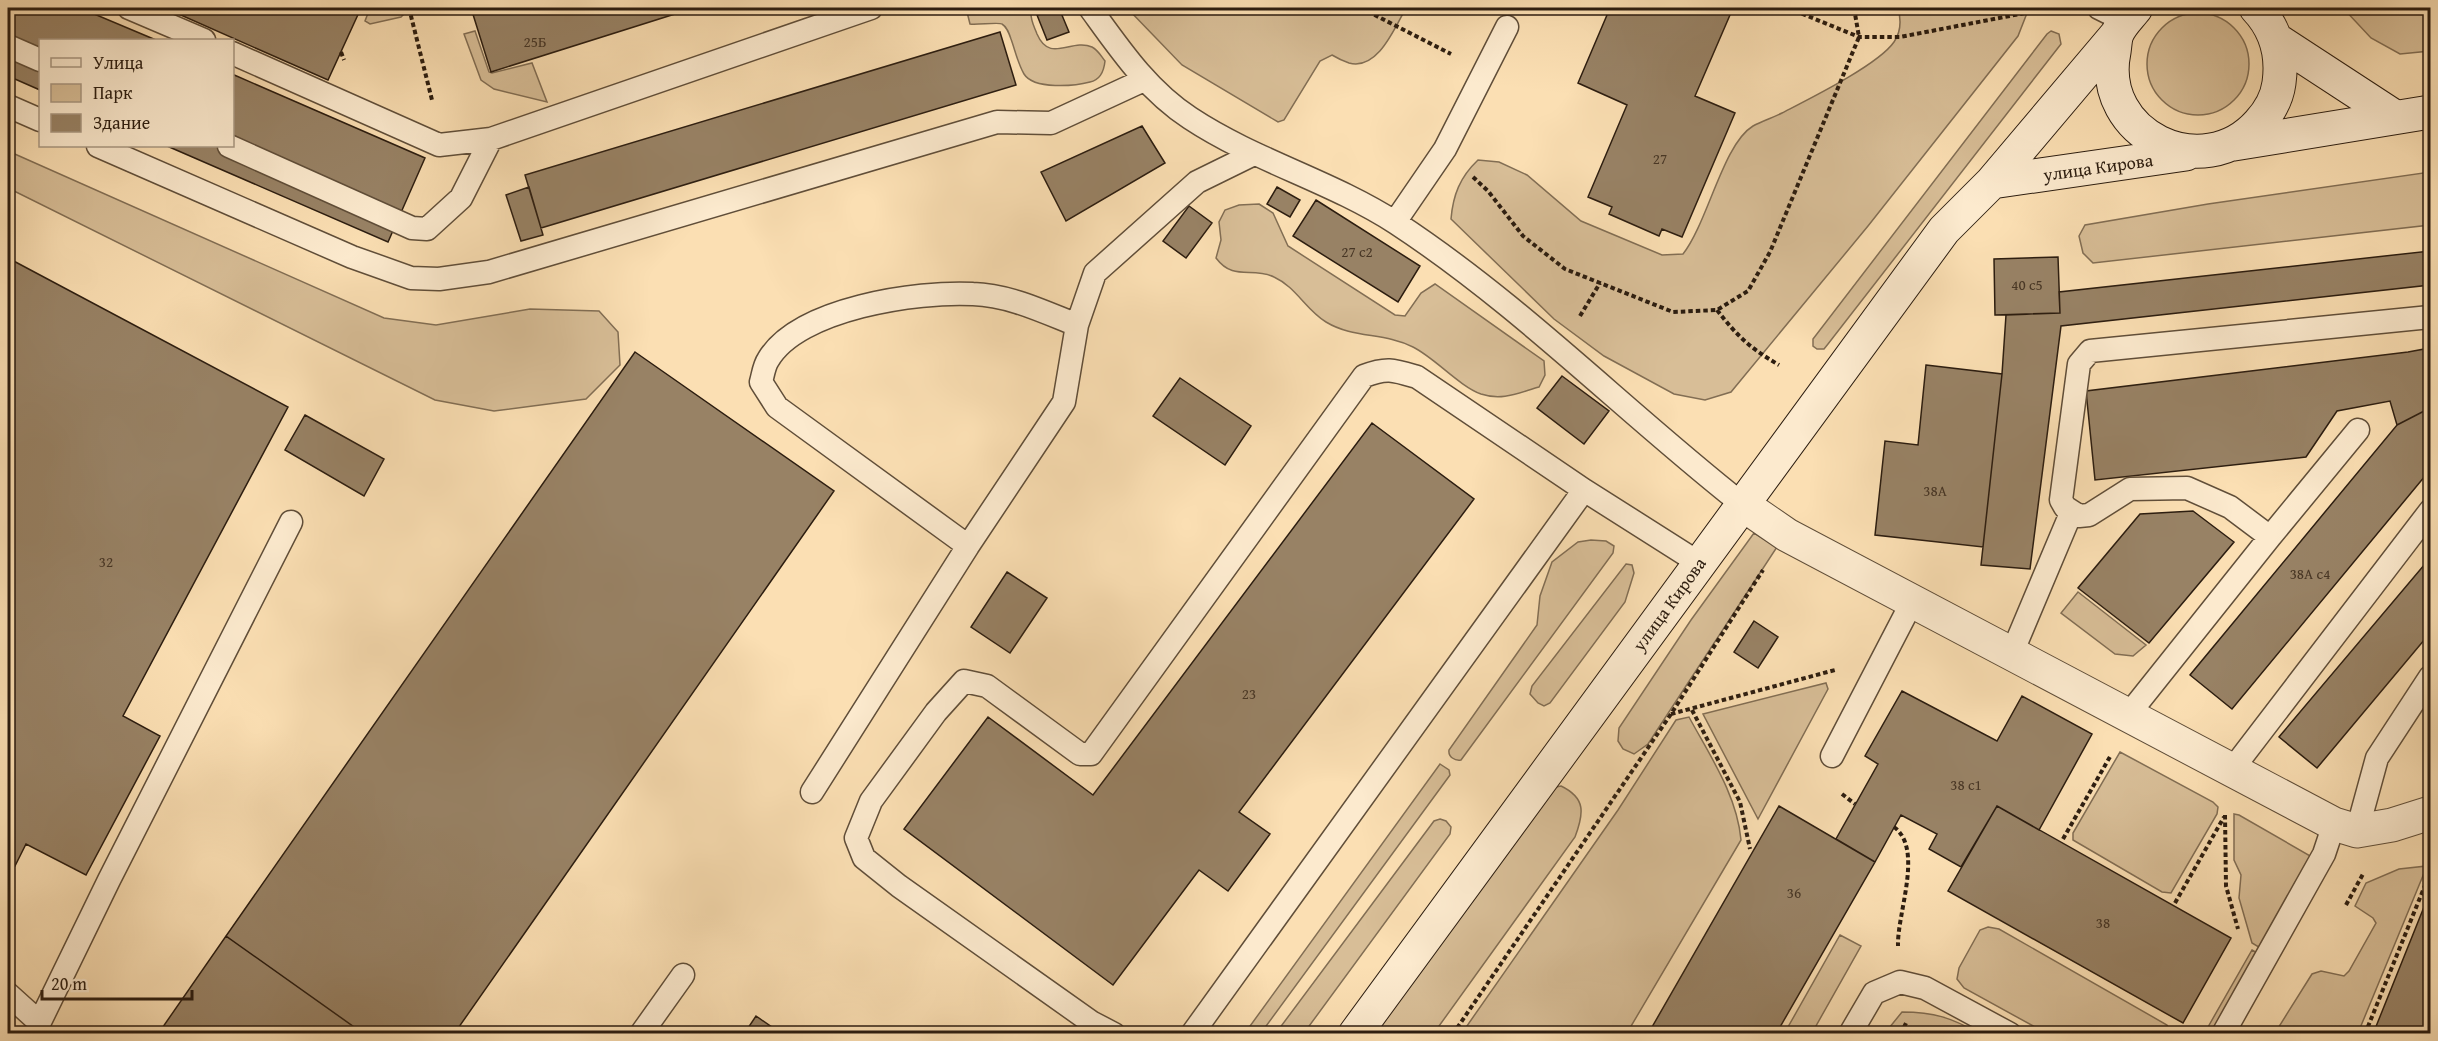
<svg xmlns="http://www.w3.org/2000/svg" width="2438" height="1041" viewBox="0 0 2438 1041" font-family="'Gentium Book Plus',serif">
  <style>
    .green { fill: #d8be97; stroke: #826e54; stroke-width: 1.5 }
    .building { fill: #988265; stroke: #2c1d10; stroke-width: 1.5 }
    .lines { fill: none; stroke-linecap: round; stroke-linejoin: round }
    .lane-casing { stroke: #604e39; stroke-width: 25 }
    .street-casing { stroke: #604e39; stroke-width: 35 }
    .secondary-casing { stroke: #2c1d10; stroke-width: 35 }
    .path { stroke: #2c1d10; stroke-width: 4; stroke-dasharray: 4.5 3; stroke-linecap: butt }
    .lane { stroke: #fceace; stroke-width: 22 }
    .street { stroke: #fceace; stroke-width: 33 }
    .secondary { stroke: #fceace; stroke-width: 33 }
    .labels { text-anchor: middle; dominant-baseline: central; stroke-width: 6; stroke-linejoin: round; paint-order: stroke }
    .number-label { font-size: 15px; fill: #473625 }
    .street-label { font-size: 18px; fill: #2c1d10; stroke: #fceace }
  </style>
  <rect width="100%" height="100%" fill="#fbdfb3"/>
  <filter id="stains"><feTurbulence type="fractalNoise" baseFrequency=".00333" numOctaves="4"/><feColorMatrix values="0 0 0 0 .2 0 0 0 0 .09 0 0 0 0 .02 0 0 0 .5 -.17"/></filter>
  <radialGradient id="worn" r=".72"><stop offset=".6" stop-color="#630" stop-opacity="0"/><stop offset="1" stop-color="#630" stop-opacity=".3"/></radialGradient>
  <path class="green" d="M370,8H403L404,14L401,17L370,24L365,21Z
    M966,8H1034L1031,11C1030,20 1034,26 1037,34C1050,64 1071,38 1092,47C1098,50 1101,56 1105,61C1104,71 1100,80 1090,82C1075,86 1034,90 1024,74C1018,64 1015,50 1011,39C1009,33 1007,27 1002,24C999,22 977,25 970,24Z
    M1127,8H1406C1395,27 1378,71 1349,63C1343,61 1337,58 1332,55L1320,61L1284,120L1278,122L1182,65Z
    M1898,8H2029L2018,36L1868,226L1731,392L1705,400L1674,394L1604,356L1554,319L1451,219C1453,195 1460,177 1478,160L1499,162L1527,175L1581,221L1662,255L1683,254C1708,222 1723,144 1753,126C1762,121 1772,118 1782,113C1809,99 1878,65 1894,42C1901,32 1901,19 1898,8Z
    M2343,8H2430V51L2400,54L2371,38Z
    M2147 64a51 51 0 1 1 102 0a51 51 0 1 1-102 0Z
    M475,31L489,72L492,73L532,63L547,102L494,89L481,80L464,34Z
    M2051,31L2059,34L2061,44L1828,344L1824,349H1817L1813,346V339L2047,34Z
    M8,151L384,318L436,325L530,309L599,311L618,332L620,365L586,399L494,411L435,400L8,188Z
    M2430,172V225L2093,263L2083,253L2079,236L2085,225L2208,204Z
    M1259,204L1273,213L1288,246L1395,315L1405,316L1421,293L1435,284L1544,361L1545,375L1539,387C1518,393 1502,401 1481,394C1459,386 1435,358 1413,347C1384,332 1354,339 1326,322C1306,310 1296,287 1274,277C1252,266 1234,282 1216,258L1221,240L1219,222L1225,210L1239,205Z
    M1754,533L1777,547L1648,744L1634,754L1623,749L1618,741L1619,728L1691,620Z
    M1591,540L1606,541L1614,546L1613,553L1461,760C1455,761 1448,757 1449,750L1537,625L1540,596L1552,562L1578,542Z
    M1626,564L1632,565L1634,573L1625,602L1550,703L1544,706L1538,703L1530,694L1532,686Z
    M2078,592L2146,645L2133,656L2115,654L2061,613Z
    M1826,683L1828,689L1758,819L1703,714Z
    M1689,717C1710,756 1737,795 1741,840L1627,1033H1462L1618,810L1676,720Z
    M2120,752L2213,802L2218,807L2217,814L2171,893L2162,892L2073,840V833Z
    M1440,764L1449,770L1450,775L1261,1033H1245Z
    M1561,786C1586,798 1584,813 1575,837L1434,1033L1368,1034L1551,788Z
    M2234,814L2239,815L2312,857L2262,949L2252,943L2239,898L2241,875L2234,860Z
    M1440,819L1446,821L1451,827L1450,834L1304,1033H1276L1434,821Z
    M2427,866L2358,1033H2275L2312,974L2321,971L2344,976L2349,971L2376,923L2373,918L2355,906L2366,883L2399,869Z
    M1988,927L1999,929L2167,1025L2172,1033H2046L1964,988L1957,979L1959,968L1980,930Z
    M1840,935L1861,946L1812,1033H1799L1788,1027Z
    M2252,950L2259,954L2214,1033L2204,1034Z
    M1902,1012C1935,1012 1951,1018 1979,1033H1885Z"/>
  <path class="building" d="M8,8H80L156,40H40V90L8,76Z
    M165,8H361L328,80Z
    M471,8H694L491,72Z
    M1059,8L1069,32L1047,40L1037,15Z
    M1610,8H1733L1695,96L1735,113L1682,237L1662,229L1659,236L1609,214L1612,207L1588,197L1627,105L1578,83Z
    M1000,32L1016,85L541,228L525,175Z
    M232,74L425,158L388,242L167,146H232Z
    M1142,126L1165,163L1066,221L1041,172Z
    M529,187L543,235L521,241L506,195Z
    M1277,187L1300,200L1290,217L1267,204Z
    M1316,200L1420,266L1398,302L1293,236Z
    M1189,206L1212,223L1186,258L1163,241Z
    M2430,251V285L2061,326L2030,569L1981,565L2002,374L2006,315L2060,313L2059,292Z
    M2058,257L2060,313L1995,315L1994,259Z
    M8,258L288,407L123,716L160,736L86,875L26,844L15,866L8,862Z
    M2430,348V391L2427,392L2430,408L2397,425L2390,401L2337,411L2306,457L2095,480L2086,391L2408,352Z
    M635,352L834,491L454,1034H364L226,936Z
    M1926,365L2002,374L1983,547L1875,535L1885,441L1918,445Z
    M1562,376L1609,411L1584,444L1537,408Z
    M1180,378L1251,426L1225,465L1153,416Z
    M2430,408V470L2232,709L2190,675L2397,425Z
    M305,415L384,459L364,496L285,450Z
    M1372,423L1474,499L1239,812L1270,834L1228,891L1199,870L1113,985L904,829L988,717L1093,795Z
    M2193,511L2234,542L2149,643L2078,588L2140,514Z
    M2430,558V633L2317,768L2279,737Z
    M1007,572L1047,598L1010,653L971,627Z
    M1754,621L1778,637L1758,668L1734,652Z
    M1902,691L1997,741L2022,696L2092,734L2039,830L1997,806L1961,867L1929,849L1937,834L1901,815L1875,862L1836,839L1878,764L1865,756Z
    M1779,806L1875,862L1776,1034H1648Z
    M1997,806L2231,938L2183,1023L1948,891Z
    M2430,892V1034H2373Z
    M226,936L364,1034H158Z
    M756,1016L782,1034H744Z"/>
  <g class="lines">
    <defs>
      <path id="lane" d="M129,8L204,40
        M1090,8C1119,48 1147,90 1190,118C1255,161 1331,181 1396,223C1521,305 1625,412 1742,504
        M2099,8L2125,21
        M8,46L40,60
        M232,53L439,145L491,139L871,8
        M8,106L40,120
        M98,146L352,257L411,278L439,279L489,272L997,122L1051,123L1144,80
        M229,146L412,228L427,229L461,198L491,139
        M1395,222L1445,149L1507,27
        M2270,537L2230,507L2187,488L2130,489L2089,515L2079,516L2065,507L2061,500L2079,364L2090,351L2430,317
        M968,546L777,407L761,382C763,375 764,366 768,360C798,308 918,291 973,294C1009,295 1044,312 1077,325
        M2012,653L2071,513
        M2128,715L2270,537L2358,430
        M1832,756L1912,602
        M2231,771L2430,511
        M812,792L968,546L1064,402L1077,325L1095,273L1197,182L1254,154
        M2357,831L2377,758L2430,677
        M8,994L39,1022
        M34,1034L109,880L291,522
        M641,1034L683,975
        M1114,1034L1091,1022L899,886L864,858L856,838L871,801L936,712L964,681L987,686L1080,754H1091L1364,376C1387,367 1394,370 1417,377L1584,490
        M1192,1034L1584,490L1699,563
        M1850,1034L1874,993L1900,982L1925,988L2010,1034
        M2223,1034L2324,854L2334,824"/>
      <path id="street" d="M1742,504L1787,535L2334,824L2357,831L2392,825L2430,813"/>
      <path id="secondary" d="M2136,8C2130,16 2121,24 2117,34C2115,39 2115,46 2114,52C2097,135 2203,186 2259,123C2269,112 2277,98 2279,83C2283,54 2276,29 2256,8
        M2277,40L2395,117
        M2234,144L2430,112
        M1992,182L2186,154
        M1355,1034L1944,230L1992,182L2117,34"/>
    </defs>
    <use href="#lane" class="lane-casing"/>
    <use href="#street" class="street-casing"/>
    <use href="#secondary" class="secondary-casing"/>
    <path class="path" d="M409,8L432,100
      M1361,8L1451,54
      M1788,8L1859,37H1900L2046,9
      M341,52L344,60
      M1473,177L1488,191L1523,236L1565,269L1673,312L1717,310L1748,291L1770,252L1859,37L1854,8
      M1717,310C1738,337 1750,348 1779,365
      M1580,316L1600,283
      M1692,710L1740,802L1750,849
      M1671,714L1835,670
      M1842,794L1855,804
      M2225,815L2226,886L2238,929
      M1894,827C1924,849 1897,913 1898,946
      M2063,839L2111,755
      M2175,903L2224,817
      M2346,905L2363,874
      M1453,1034L1671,714L1763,570
      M1901,1034L1906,1023
      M2365,1034L2430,873"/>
    <use href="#lane" class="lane"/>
    <use href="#street" class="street"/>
    <use href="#secondary" class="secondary"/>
  </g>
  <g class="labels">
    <g class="number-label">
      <text x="535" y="41">25Б</text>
      <text x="1660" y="158">27</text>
      <text x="1357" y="251">27 с2</text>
      <text x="2027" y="284">40 с5</text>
      <text x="1935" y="490">38А</text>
      <text x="106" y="561">32</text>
      <text x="2310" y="573">38А с4</text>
      <text x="1249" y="693">23</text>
      <text x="1966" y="784">38 с1</text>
      <text x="1794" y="892">36</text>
      <text x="2103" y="922">38</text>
    </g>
    <g class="street-label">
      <text transform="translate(2098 167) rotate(-8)">улица Кирова</text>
      <text transform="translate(1669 604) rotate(-54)">улица Кирова</text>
    </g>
  </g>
  <rect width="2438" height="1041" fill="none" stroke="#fbdfb3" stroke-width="30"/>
  <rect x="9" y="9" width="2420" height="1023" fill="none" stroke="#2c1d10" stroke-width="3"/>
  <rect x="15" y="15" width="2408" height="1011" fill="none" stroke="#2c1d10" stroke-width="1.5"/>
  <rect x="39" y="39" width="195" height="108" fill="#fceace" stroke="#a99882" stroke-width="1.5"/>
  <rect x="51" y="58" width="30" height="9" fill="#fceace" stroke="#a99882" stroke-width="1.5"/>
  <text x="93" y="69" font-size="18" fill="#2c1d10">Улица</text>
  <rect x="51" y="84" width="30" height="18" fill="#d8be97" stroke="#a99882" stroke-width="1.5"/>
  <text x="93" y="99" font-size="18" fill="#2c1d10">Парк</text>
  <rect x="51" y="114" width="30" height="18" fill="#988265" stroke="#a99882" stroke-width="1.5"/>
  <text x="93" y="129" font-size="18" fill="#2c1d10">Здание</text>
  <path d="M42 990v9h150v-9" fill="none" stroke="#2c1d10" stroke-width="3"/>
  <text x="51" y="990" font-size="18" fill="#2c1d10" stroke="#fceace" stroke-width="4.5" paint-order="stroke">20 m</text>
  <rect width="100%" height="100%" filter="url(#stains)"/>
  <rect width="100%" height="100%" fill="url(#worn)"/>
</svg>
